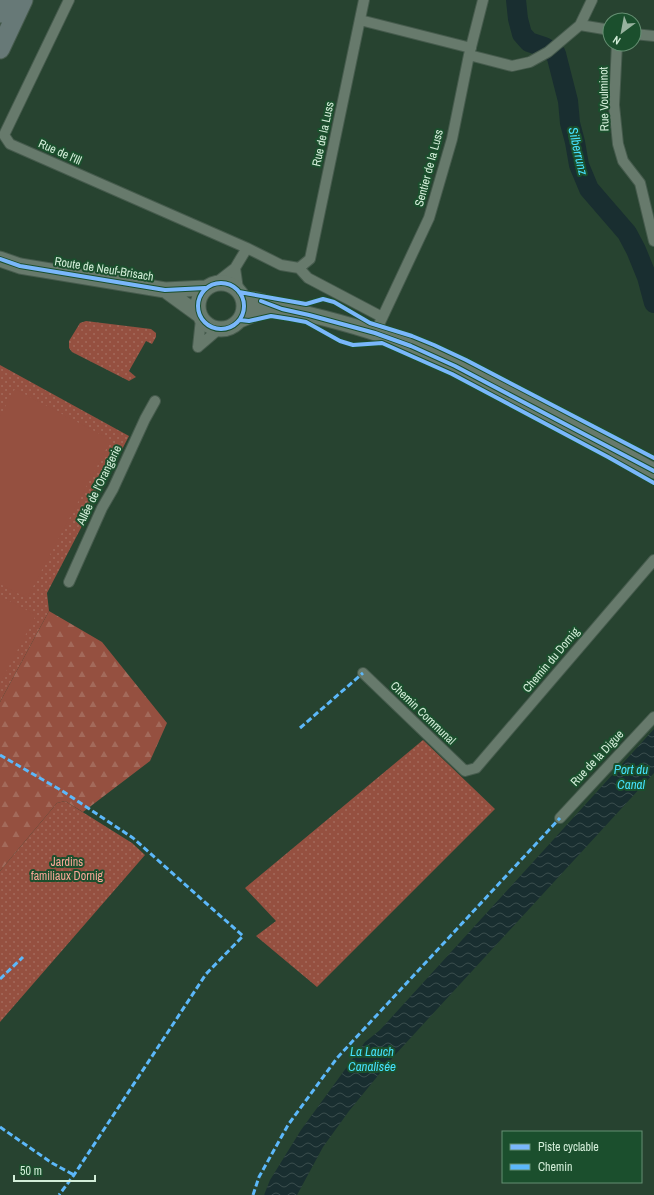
<svg xmlns="http://www.w3.org/2000/svg" width="654" height="1195" viewBox="0 0 654 1195" font-family="'Archivo Narrow',sans-serif">
  <style>
    .grass { fill: url(#grass-dots) }
    .forest { fill: url(#forest-firs) }
    .pitch { fill: #955040 }
    .water { fill: url(#water-waves) }
    .lines { fill: none; stroke-linecap: round; stroke-linejoin: round }
    .river { stroke: #192e30; stroke-width: 20 }
    .street-casing { stroke: #465b4d; stroke-width: 12 }
    .secondary-casing { stroke: #465b4d; stroke-width: 17 }
    .highway-casing { stroke: #465b4d; stroke-width: 21 }
    .street { stroke: #677a6c; stroke-width: 10 }
    .secondary { stroke: #677a6c; stroke-width: 15 }
    .highway { stroke: #677977; stroke-width: 19 }
    .quiet { stroke: #5cb8fa; stroke-width: 3; stroke-dasharray: 6 3; stroke-linecap: butt }
    .cycleway-casing { stroke: #1b4f2d; stroke-width: 6 }
    .cycleway { stroke: #7ab7fb; stroke-width: 4 }
    .labels { text-anchor: middle; dominant-baseline: central; stroke-width: 4; stroke-linejoin: round; paint-order: stroke }
    .street-label { font-size: 12px; fill: #d3eed9; stroke: #1b4f2d }
    .park-label { font-size: 12px; fill: #f7a797; stroke: #1b4f2d }
    .water-label { font-size: 13px; font-style: italic; fill: #45e1fc; stroke: #1b4f2d }
  </style>
  <defs>
    <pattern id="grass-dots" width="8" height="8" patternUnits="userSpaceOnUse"><rect width="8" height="8" fill="#955040"/><path d="M2 2h.1M6 6h.1" fill="none" stroke="#a36a5b" stroke-width="1.8" stroke-linecap="round"/></pattern>
    <pattern id="forest-firs" width="22" height="20" patternUnits="userSpaceOnUse"><rect width="22" height="20" fill="#955040"/><path d="M5 1l3.5 6h-7zM16 11l3.5 6h-7z" fill="#a36a5b"/></pattern>
    <pattern id="water-waves" width="16" height="10" patternUnits="userSpaceOnUse"><rect width="16" height="10" fill="#192e30"/><path d="M0 5q4-4 8 0t8 0" fill="none" stroke="#3a4d4d"/></pattern>
  </defs>
  <rect width="100%" height="100%" fill="#274330"/>
  <path class="grass" d="M86,321L151,329L156,333V337L152,344L146,341L129,371L136,377L129,381L72,352L69,348V341L80,323Z
    M0,365L129,436L47,593L49,611L0,702Z
    M423,740L495,809L317,987L256,936L276,921L245,888Z
    M65,801L132,843L145,855L0,1022V871L57,803Z"/>
  <path class="forest" d="M49,611L102,642L167,723L150,761L83,812L65,801L57,803L0,871V702Z"/>
  <path class="pitch" d="M15,389L111,440L27,598L0,584V416Z
    M0,596L36,615L0,683Z"/>
  <path class="water" d="M654,729V773L394,1056L349,1111L323,1147L297,1195H264L270,1180L301,1130L365,1042L380,1030Z"/>
  <g class="lines">
    <path class="river" d="M516,0L518,19L522,34L529,42L544,47L556,54L568,101L570,123L575,142L579,165L589,189L627,233L636,250L647,277L654,303"/>
    <defs>
      <path id="street" d="M69,0L4,135L10,144L247,248L281,265L299,268
        M360,20L471,48
        M580,25L610,30
        M634,34L654,36
        M617,44L614,105L618,144L623,161L640,183L654,241
        M469,55L512,66L530,62L548,52L580,25L592,0
        M235,268L238,289
        M299,268L310,259L364,0
        M299,268L308,278L382,317
        M217,282L235,268L247,248
        M375,333L429,218L452,139L469,55L483,0
        M198,347L201,319
        M198,347L219,329
        M69,582L102,508L113,489L145,419L155,401
        M363,673L465,771L476,768L654,560
        M560,818L654,717"/>
      <path id="secondary" d="M0,259L20,266L165,290L205,288
        M198 306a23 23 0 1 1 46 0a23 23 0 1 1-46 0Z
        M165,290L198,314
        M244,299C260,298 274,307 290,310C330,319 371,330 409,345C444,359 477,377 510,394C558,419 606,444 654,471
        M240,320L261,311L281,309"/>
      <path id="highway" d="M0,13L6,0
        M0,49L23,0"/>
    </defs>
    <use href="#street" class="street-casing"/>
    <use href="#secondary" class="secondary-casing"/>
    <use href="#highway" class="highway-casing"/>
    <use href="#street" class="street"/>
    <use href="#secondary" class="secondary"/>
    <use href="#highway" class="highway"/>
    <path class="quiet" d="M300,728L363,673
      M0,755L64,792L133,838L243,936L206,974L74,1175L59,1195
      M0,979L23,957
      M0,1127L52,1163L74,1175
      M253,1195L259,1177L288,1125L337,1058L560,818"/>
    <defs>
      <path id="cycleway" d="M0,259L20,266L165,290L205,288
        M198 306a23 23 0 1 1 46 0a23 23 0 1 1-46 0Z
        M239,292L306,304L323,299L334,302L370,323L412,336L434,345L466,360L654,458
        M261,301L282,309L309,315L375,333L411,346L455,366L654,471
        M240,320L249,321L271,316L290,319L306,322L340,341L353,345L382,343L452,374L608,457L654,483"/>
    </defs>
    <use href="#cycleway" class="cycleway-casing"/>
    <use href="#cycleway" class="cycleway"/>
  </g>
  <g class="labels">
    <g class="street-label">
      <text transform="translate(604 99) rotate(-91)">Rue Voulminot</text>
      <text transform="translate(323 134) rotate(-78)">Rue de la Luss</text>
      <text transform="translate(60 152) rotate(24)">Rue de l'Ill</text>
      <text transform="translate(429 168) rotate(-75)">Sentier de la Luss</text>
      <text transform="translate(104 269) rotate(9)">Route de Neuf-Brisach</text>
      <text transform="translate(99 485) rotate(-64)">Allée de l'Orangerie</text>
      <text transform="translate(551 660) rotate(-50)">Chemin du Dornig</text>
      <text transform="translate(423 713) rotate(44)">Chemin Communal</text>
      <text transform="translate(597 758) rotate(-47)">Rue de la Digue</text>
    </g>
    <g class="park-label">
      <text x="67" y="862">Jardins<tspan x="67" dy="14">familiaux Dornig</tspan></text>
    </g>
    <g class="water-label">
      <text transform="translate(578 151) rotate(77)">Silberrunz</text>
      <text x="631" y="769">Port du<tspan x="631" dy="15">Canal</tspan></text>
      <text x="372" y="1051">La Lauch<tspan x="372" dy="15">Canalisée</tspan></text>
    </g>
  </g>
  <rect x="502" y="1131" width="140" height="52" fill="#1b4f2d" stroke="#658f72"/>
  <rect x="510" y="1144" width="20" height="6" fill="#7ab7fb" stroke="#658f72"/>
  <text x="538" y="1151" font-size="12" fill="#d3eed9">Piste cyclable</text>
  <rect x="510" y="1164" width="20" height="6" fill="#5cb8fa" stroke="#658f72"/>
  <text x="538" y="1171" font-size="12" fill="#d3eed9">Chemin</text>
  <g transform="translate(622 32) rotate(212)"><circle r="19" fill="#1b4f2d" stroke="#658f72"/>
  <path d="M0-3L7 15L0 10L-7 15Z" fill="#97b29e"/>
  <text y="-6" font-size="11" font-weight="bold" text-anchor="middle" fill="#d3eed9">N</text>
  </g>
  <path d="M14 1175v6h81v-6" fill="none" stroke="#d3eed9" stroke-width="2"/>
  <text x="20" y="1175" font-size="12" fill="#d3eed9" stroke="#1b4f2d" stroke-width="3" paint-order="stroke">50 m</text>
</svg>
